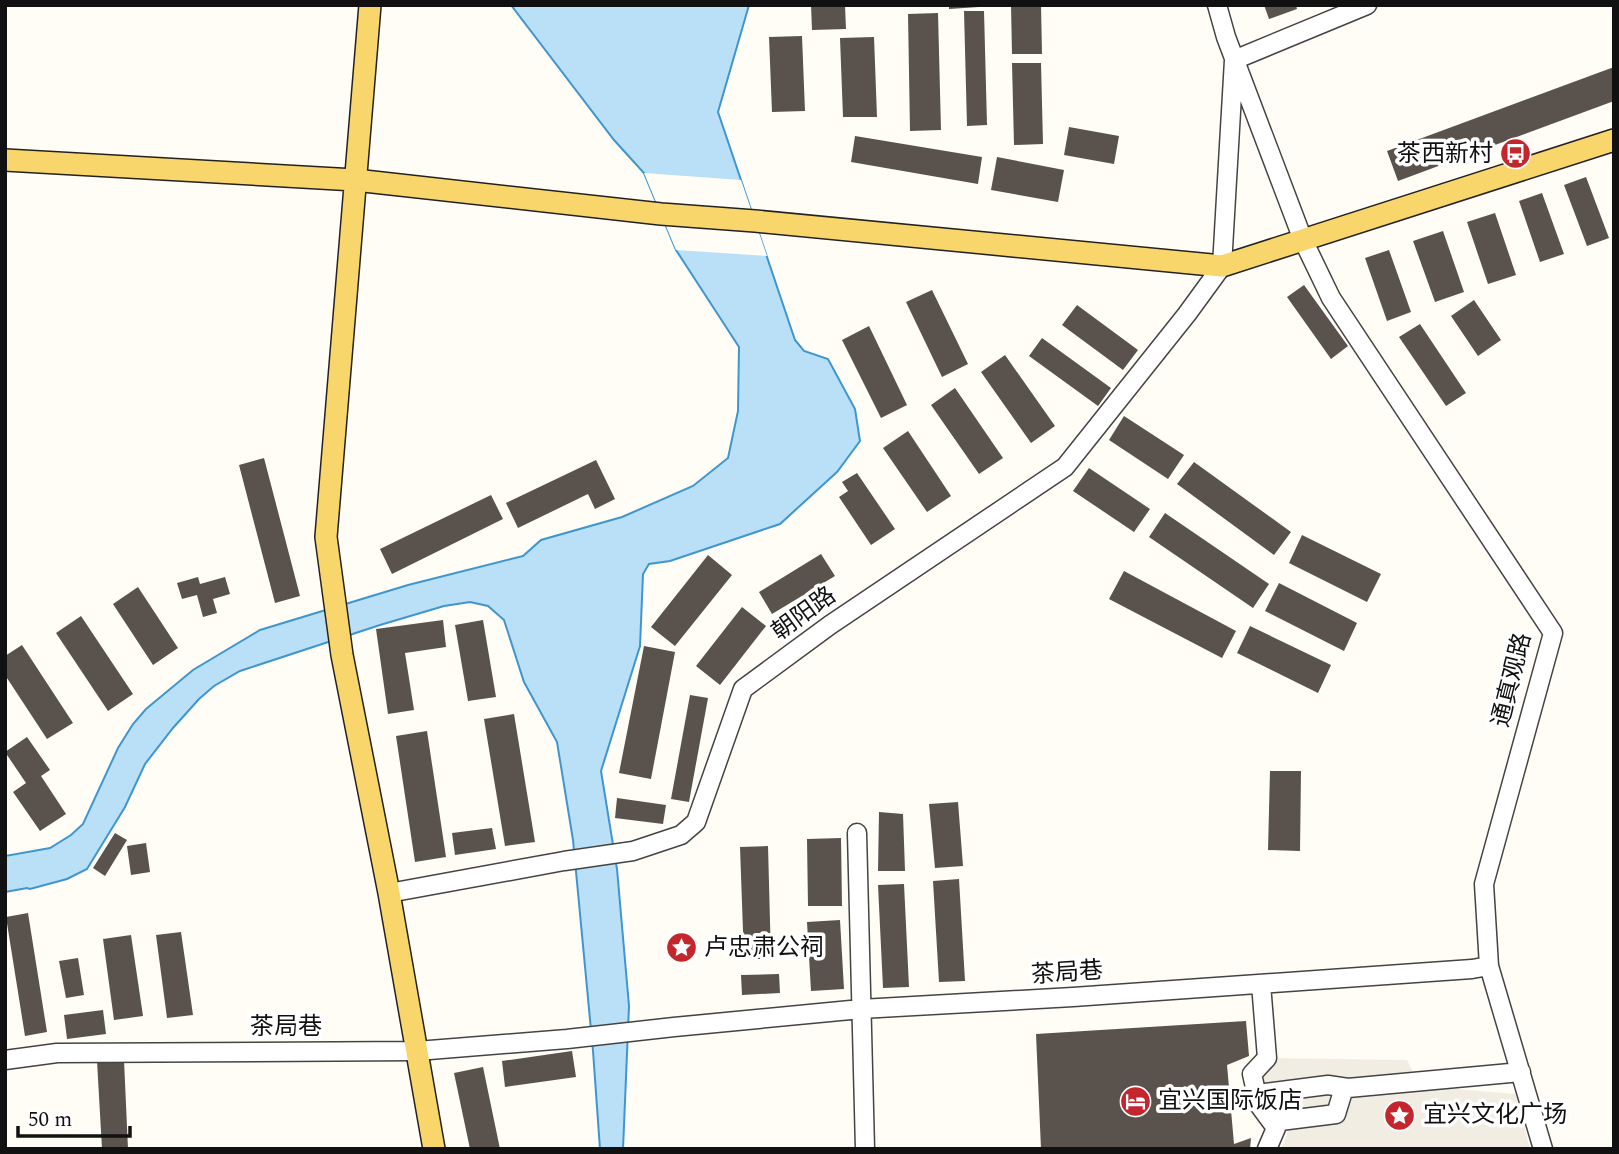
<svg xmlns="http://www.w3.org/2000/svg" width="1619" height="1154" viewBox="0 0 1619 1154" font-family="Spectral,'Noto Sans SC',serif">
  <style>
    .plaza { fill: #f1ede2 }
    .water { fill: #b9e0f7; stroke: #3f96cf; stroke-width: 2 }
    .pier { fill: #fffdf5 }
    .building { fill: #5a524d }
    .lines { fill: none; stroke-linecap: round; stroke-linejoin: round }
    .minor-casing { stroke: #444; stroke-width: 21 }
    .major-casing { stroke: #222; stroke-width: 24 }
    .minor { stroke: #fff; stroke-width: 18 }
    .major { stroke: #f9d66b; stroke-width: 21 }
    .labels { text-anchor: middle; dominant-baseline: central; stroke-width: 7; stroke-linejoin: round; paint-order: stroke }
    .poi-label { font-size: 24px; fill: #111; stroke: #fff; text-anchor: start }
    .street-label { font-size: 24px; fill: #111; stroke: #fff }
  </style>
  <rect width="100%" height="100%" fill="#fffdf5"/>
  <path class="plaza" d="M1275,1058L1407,1060L1420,1086L1516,1094L1530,1149H1281L1289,1129L1267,1102L1263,1074Z"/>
  <path class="water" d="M511,5H749L718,112L795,340L804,351L828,359L855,409L860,441L837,472L780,524L670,561L649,564L643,574L640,646L601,771L617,869L629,1006L623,1149H600L593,1051L573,840L557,742L524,682L504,620L488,606L470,602L444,606L380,625L240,671L214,686L199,699L173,728L145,764L125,807L87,869L67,879L30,889L27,888L5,892V856L50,848L71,835L83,824L118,748L133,724L146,709L193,670L260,630L408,585L523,556L541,540L622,517L693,486L728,458L738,411L739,347L676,250L644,173L614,140Z"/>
  <path class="pier" d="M644,173L741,180L767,256L676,250Z"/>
  <path class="building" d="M811,5H845L846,29L812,30Z
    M949,5H979V7L949,9Z
    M1011,5H1041L1042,54H1012Z
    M1264,5H1296L1297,9L1269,19Z
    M964,11H984L987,125L967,126Z
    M938,13L941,130L910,131L908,14Z
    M802,36L805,111L772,112L769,37Z
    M874,37L877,117H843L840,38Z
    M1012,63H1041L1043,144L1014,145Z
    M1614,67V101L1398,181L1387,151Z
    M1069,127L1119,136L1114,164L1064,155Z
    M855,136L982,157L978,184L851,162Z
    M997,157L1064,170L1058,202L991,190Z
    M1586,177L1609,238L1587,246L1564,185Z
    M1542,193L1564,254L1540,262L1519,201Z
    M1495,213L1516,275L1488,284L1467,222Z
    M1443,231L1464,292L1435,302L1413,241Z
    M1389,250L1411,312L1387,321L1365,258Z
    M1304,285L1348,346L1331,359L1287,297Z
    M932,290L968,364L942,377L906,302Z
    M1474,300L1501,340L1478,356L1451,316Z
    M1077,305L1138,350L1123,370L1062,325Z
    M1420,324L1466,393L1446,406L1399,337Z
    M869,326L907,405L881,418L842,340Z
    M1042,338L1111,388L1098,406L1029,356Z
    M1005,355L1055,426L1031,443L981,372Z
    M955,388L1003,458L979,474L931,405Z
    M1124,416L1184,455L1168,479L1109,440Z
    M908,431L951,496L927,512L883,448Z
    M264,458L300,596L275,603L239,465Z
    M596,460L615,499L595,509L588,494L518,528L506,503Z
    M1194,462L1291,532L1274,555L1177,484Z
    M1089,468L1150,509L1134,532L1073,491Z
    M857,473L895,529L871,545L839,497L848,491L842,482Z
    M491,495L503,519L392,574L380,549Z
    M1165,513L1269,584L1253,608L1149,537Z
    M1302,535L1381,574L1367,602L1289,563Z
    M821,554L835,576L772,614L759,592Z
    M708,555L732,575L675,646L651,627Z
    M1124,571L1236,631L1222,658L1109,599Z
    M198,577L200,584L225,577L230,594L213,599L217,613L203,617L197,595L182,599L177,583Z
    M1279,583L1357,623L1344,651L1265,611Z
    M138,587L178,648L153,665L113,604Z
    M742,607L766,626L720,685L696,666Z
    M81,616L133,694L108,711L56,633Z
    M443,620L446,647L405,653L414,710L388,714L376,629Z
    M483,620L496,697L468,701L455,625Z
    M1250,626L1331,665L1318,693L1237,653Z
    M22,645L73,723L47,739L5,675V656Z
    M644,646L675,652L651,779L619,773Z
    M690,695L708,698L689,802L671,799Z
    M514,714L535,842L505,846L484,719Z
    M427,731L446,857L415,862L396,736Z
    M27,737L50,770L41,776L66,814L40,831L13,792L26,783L5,752Z
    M1270,771H1301L1300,851L1268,850Z
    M617,798L666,805L663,824L615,818Z
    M958,802L963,866L935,868L929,804Z
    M879,812L903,814L905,871H878Z
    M492,828L496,849L455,855L452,833Z
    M115,833L127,840L105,876L93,868Z
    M841,838L842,906H808L807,839Z
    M146,843L150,872L131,875L127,846Z
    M768,846L771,959H744L740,847Z
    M959,879L965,981L939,982L933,881Z
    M904,884L909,987L883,988L878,885Z
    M28,913L47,1032L25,1036L6,917Z
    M840,920L844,989L811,991L807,922Z
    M181,932L193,1015L167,1018L156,935Z
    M131,935L143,1016L114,1020L103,939Z
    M78,958L84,995L66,998L59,961Z
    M779,974L780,993L742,995L741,975Z
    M103,1010L106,1034L67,1039L64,1015Z
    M1246,1021L1249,1056L1227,1065L1234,1144L1251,1138L1250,1149H1041L1036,1034Z
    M572,1051L576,1077L505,1087L502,1061Z
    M124,1060L128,1149H102L97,1061Z
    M483,1067L500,1149H470L454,1073Z"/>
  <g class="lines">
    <defs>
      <path id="minor" d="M1217,5L1226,37L1303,240L1331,298L1553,633L1484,884L1489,966L1543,1149
        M857,833L865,1149
        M389,893L564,861L633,851L681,835L696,822L743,689L830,625L1065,467L1187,314L1222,266L1234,60L1367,5
        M1261,984L1267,1058L1252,1074L1259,1105L1276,1128L1267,1149
        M5,1060L57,1053L417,1051L567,1039L674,1027L861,1009L1073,997L1472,969L1489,966
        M1257,1094L1328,1085L1348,1088L1521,1072
        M1272,1122L1336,1114L1344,1088"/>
      <path id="major" d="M370,5L326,537L342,655L389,893L434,1149
        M5,160L355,180L661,214L755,221L1222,266L1614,140"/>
    </defs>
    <use href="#minor" class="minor-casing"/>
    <use href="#major" class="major-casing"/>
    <use href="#minor" class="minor"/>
    <use href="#major" class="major"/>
  </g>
  <defs>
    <symbol id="bus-disc" viewBox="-11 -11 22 22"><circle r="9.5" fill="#c4262e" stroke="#fff"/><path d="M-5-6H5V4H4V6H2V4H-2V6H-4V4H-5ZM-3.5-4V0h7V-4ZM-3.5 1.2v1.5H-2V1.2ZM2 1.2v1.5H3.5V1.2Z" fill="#fff"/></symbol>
    <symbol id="sight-disc" viewBox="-11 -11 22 22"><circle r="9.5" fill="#c4262e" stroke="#fff"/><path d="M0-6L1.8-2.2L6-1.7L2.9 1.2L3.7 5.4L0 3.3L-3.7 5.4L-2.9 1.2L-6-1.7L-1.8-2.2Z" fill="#fff"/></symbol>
    <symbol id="hotel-disc" viewBox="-11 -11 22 22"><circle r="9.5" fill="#c4262e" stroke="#fff"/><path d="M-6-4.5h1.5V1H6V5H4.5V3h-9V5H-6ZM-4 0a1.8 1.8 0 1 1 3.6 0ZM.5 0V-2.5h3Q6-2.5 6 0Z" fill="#fff"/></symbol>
  </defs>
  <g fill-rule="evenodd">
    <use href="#bus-disc" x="1498" y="136" width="35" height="35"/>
    <use href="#sight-disc" x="664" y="930" width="35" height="35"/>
    <use href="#hotel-disc" x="1118" y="1084" width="35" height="35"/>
    <use href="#sight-disc" x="1382" y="1098" width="35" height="35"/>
  </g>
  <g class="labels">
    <g class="poi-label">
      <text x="1493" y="154" text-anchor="end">茶西新村</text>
      <text x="704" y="948">卢忠肃公祠</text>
      <text x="1158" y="1101">宜兴国际饭店</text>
      <text x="1423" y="1115">宜兴文化广场</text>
    </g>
    <g class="street-label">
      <text transform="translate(804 614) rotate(-36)">朝阳路</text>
      <text transform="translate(1512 680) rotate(-76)">通真观路</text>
      <text transform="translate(1067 973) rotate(-4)">茶局巷</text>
      <text x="286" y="1027">茶局巷</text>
    </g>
  </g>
  <rect width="1619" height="1154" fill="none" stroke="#111111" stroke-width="14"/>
  <path d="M18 1126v10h112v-10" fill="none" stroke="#111111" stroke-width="3.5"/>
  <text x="28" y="1126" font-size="21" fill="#111111" stroke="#ffffff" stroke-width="5" paint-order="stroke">50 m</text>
</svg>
